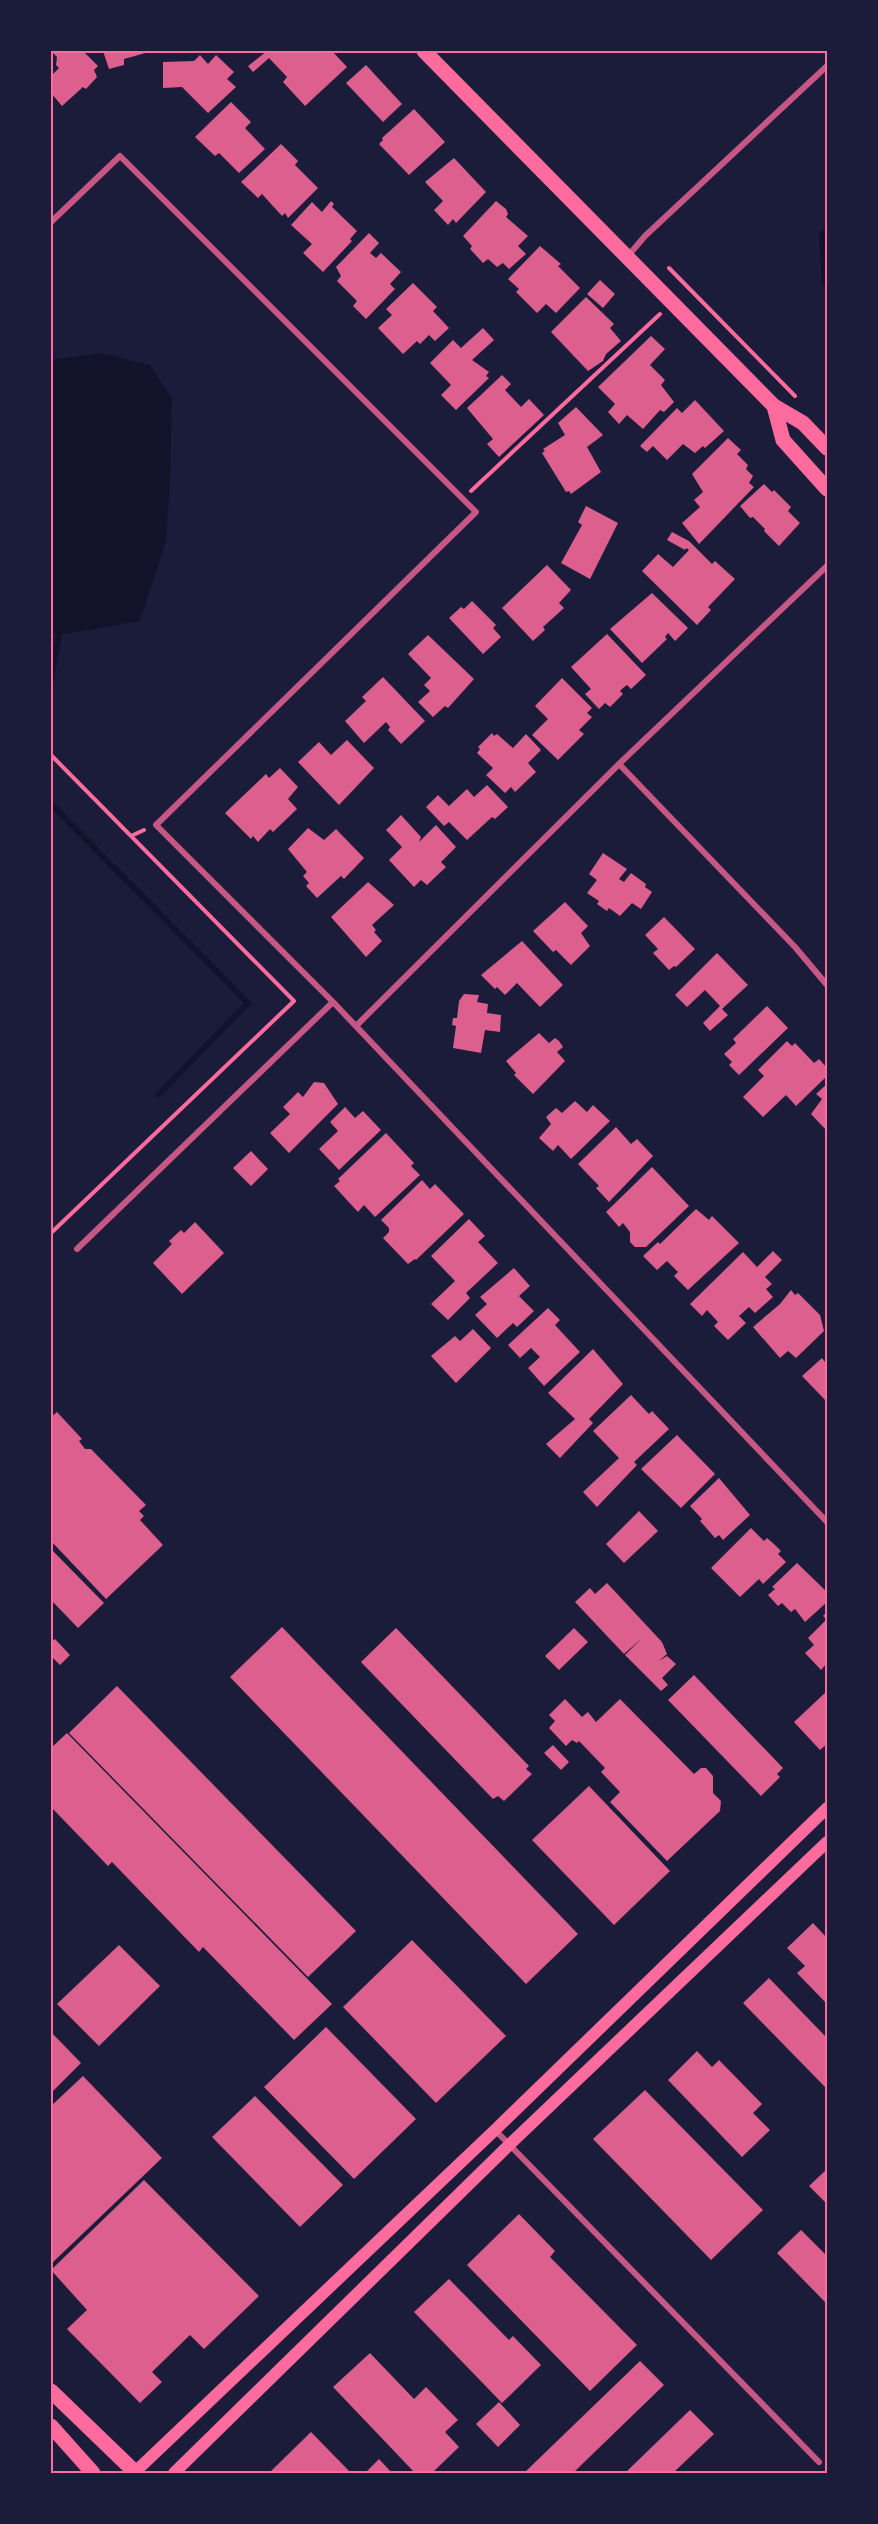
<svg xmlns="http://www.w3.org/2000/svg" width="878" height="2524" viewBox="0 0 878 2524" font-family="'Zilla Slab',serif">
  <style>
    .water { fill: #12122b }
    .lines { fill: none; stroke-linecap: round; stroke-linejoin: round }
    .stream { stroke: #12122b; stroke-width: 6 }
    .building { fill: #dd5f8e }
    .path { stroke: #ff6b9d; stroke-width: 4 }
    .minor { stroke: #c65784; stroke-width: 6 }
    .secondary { stroke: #ff6b9d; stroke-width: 12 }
    .primary { stroke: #ff6b9d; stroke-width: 15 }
    .neatline { fill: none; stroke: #ff6b9d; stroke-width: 2 }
  </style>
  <rect width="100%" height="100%" fill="#1b1b3a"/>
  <path class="water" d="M827,225V289L822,283L819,234Z
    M100,353L150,365L172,399L170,479L166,541L140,621L59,635L51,632V360Z"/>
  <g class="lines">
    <path class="stream" d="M51,679L59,635
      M51,804L248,1003L159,1094"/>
  </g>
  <path class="building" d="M51,51H83L98,66L94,70L97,77L86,89L83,87L62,106L51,93V76L59,68L56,65L57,57Z
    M103,51H149V52L124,59V65L109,69Z
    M267,51H332L347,67L305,106L283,82L287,77L269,58L253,72L248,66Z
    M200,55L208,64L216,55L234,72L227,79L236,87L208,113L182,87L163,88V62L194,61Z
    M366,65L402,104L383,122L346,83Z
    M231,102L251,122L245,128L265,149L239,173L219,153L215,156L195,137Z
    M414,109L445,142L409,175L379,144L383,140L382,138Z
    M281,144L298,161L295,165L318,188L288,218L285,213L282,216L262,194L258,198L241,182Z
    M454,158L486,192L456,223L453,219L448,225L434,210L443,201L425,182Z
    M331,201L334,204L332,207L357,231L350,239L352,241L323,272L303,253L312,244L291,225L312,202L322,212Z
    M496,201L506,209L508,214L506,217L528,236L518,246L526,254L509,269L503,263L497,267L488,259L483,263L470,249L472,246L463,236Z
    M369,233L379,243L370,253L376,258L381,253L401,272L390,284L395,289L366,319L353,306L357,301L337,281L341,276L336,267Z
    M540,246L561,264L558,266L580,288L556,313L546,304L537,313L516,292L519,289L508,279Z
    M600,280L615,294L603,308L587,294Z
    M413,283L437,307L433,311L449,328L435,341L429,335L420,344L417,341L403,354L378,328L392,315L386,309Z
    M586,297L614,324L610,328L621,341L606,354L603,361L588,371L551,332Z
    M483,328L494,340L472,360L489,372L486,376L489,378L456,410L441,395L451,385L430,363L453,340L461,348Z
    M651,336L665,349L650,365L665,380L661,385L674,402L664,412L660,410L643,429L627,415L619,424L608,412L615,404L598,387Z
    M502,375L511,384L505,390L521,407L529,399L544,415L499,457L487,444L493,439L467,408Z
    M695,400L724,431L705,448L703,446L695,453L683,444L667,460L653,446L647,452L640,446L677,408L682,413Z
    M576,407L603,435L587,447L601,472L571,494L569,491L566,492L542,453L545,451L543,449L565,435L558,423Z
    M728,438L741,450L737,454L748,465L746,469L753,476L749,483L754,487L699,544L682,523L700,507L694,500L703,492L692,474Z
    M764,484L772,492L774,490L791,507L788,511L800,523L779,546L764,531L765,529L753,517L750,518L740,506Z
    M586,506L618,523L590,579L561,563L582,525L578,522Z
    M672,532L689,541L712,564L715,561L735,579L708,607L711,610L697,625L642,571L658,554L673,567L689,550L686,548L685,550L667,540Z
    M547,565L571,590L559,603L564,608L543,627L545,630L533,641L502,608Z
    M652,593L688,628L675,641L668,633L665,637L667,639L642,663L610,629Z
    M472,601L496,625L493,628L501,637L483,654L449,618L461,607L464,609Z
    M607,634L646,675L631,689L627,685L623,688L620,691L623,694L610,707L605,703L599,709L585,694L591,689L571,667Z
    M428,635L474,679L448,708L445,706L433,717L418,702L430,691L424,685L431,678L408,654Z
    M383,677L425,721L401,744L388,730L390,727L386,722L364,743L345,721L366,701L362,697Z
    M562,678L592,708L587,713L592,717L579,730L584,734L558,760L532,735L548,719L535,706Z
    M492,733L494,736L497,734L513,748L526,734L541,750L528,763L536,772L515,792L511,787L505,793L486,775L493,768L477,753L480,749L478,747Z
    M347,740L374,768L339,805L298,762L319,742L331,755Z
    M280,768L298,787L288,799L297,809L273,832L270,829L258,842L253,836L251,839L225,813L266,774L269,778Z
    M487,785L508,807L495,819L492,817L467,840L449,822L444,826L426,807L438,795L449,806L467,789L474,797Z
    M401,815L421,837L419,842L436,825L456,847L441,862L446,867L427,885L421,880L414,887L389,860L402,847L386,830Z
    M308,828L324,840L336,829L364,858L344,879L341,876L317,898L306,886L309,883L303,876L307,872L288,849Z
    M603,853L627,869L619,879L624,882L631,873L646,884L645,887L652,892L641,909L632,903L620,916L609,908L607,911L597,904L599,901L587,893L597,880L589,874Z
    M368,882L394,905L372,925L376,930L374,932L382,941L366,957L331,917Z
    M565,902L588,926L581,933L590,946L571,965L556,950L553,952L533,931Z
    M664,917L695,949L676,967L674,966L669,970L653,953L658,949L645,935Z
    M522,941L563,985L540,1007L517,983L505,995L497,987L495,989L481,975Z
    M717,953L748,985L722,1009L728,1015L710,1031L703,1023L720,1006L705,990L687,1007L675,995Z
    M464,994L479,995L477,1002L488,1004L487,1013L501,1015L500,1032L485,1030L481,1053L453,1048L456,1026L452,1025L453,1018H457L459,1001Z
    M767,1006L788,1028L739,1075L729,1065L732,1062L724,1054L736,1043L733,1039Z
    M539,1033L549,1043L555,1038L559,1041L563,1047L557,1052L565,1061L533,1094L514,1075L516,1073L506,1061Z
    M787,1041L792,1046L795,1043L814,1063L819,1059L827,1068V1076L796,1106L786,1095L763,1117L743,1097L764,1076L758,1070Z
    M314,1082L324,1083L338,1104L289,1153L270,1133L290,1114L283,1107L298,1092L303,1097Z
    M827,1084V1131L811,1114L822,1099L816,1094Z
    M575,1101L587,1112L593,1105L610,1121L571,1159L558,1145L553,1151L539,1138L551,1124L546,1117L556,1108L562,1113Z
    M345,1107L355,1118L363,1111L381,1130L339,1170L319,1149L338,1131L330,1122Z
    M616,1127L631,1144L637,1139L653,1156L609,1202L596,1188L599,1186L578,1164Z
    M386,1133L414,1163L411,1166L420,1175L375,1217L364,1205L358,1212L334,1186L340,1181L338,1179Z
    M251,1151L268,1169L251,1186L233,1168Z
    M652,1167L689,1206L646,1247H635L630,1242V1232L623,1223L619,1227L606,1212Z
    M422,1180L430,1189L435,1184L464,1214L416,1260L415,1259L408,1264L383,1238L389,1232V1228L381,1220Z
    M696,1209L709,1220L712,1216L739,1243L688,1290L674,1276L678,1272L667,1261L657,1270L643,1256L658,1242L660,1244Z
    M469,1219L485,1236L478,1242L498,1263L466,1293L470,1298L448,1320L431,1304L455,1281L431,1256Z
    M195,1222L224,1253L182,1294L153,1263L172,1244L169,1241L181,1230L184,1233Z
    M773,1251L782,1260L765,1277L772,1284L766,1289L773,1297L755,1313L749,1307L739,1316L746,1323L728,1340L714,1326L718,1322L707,1310L702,1316L690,1304L743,1252L757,1267Z
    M514,1268L530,1286L519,1296L534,1311L517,1327L513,1323L497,1338L475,1315L487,1304L480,1297Z
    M791,1290L795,1295L798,1293L820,1315L824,1331L796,1358L788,1351L780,1358L753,1327L780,1304Z
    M548,1308L560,1320L555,1325L580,1352L544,1386L528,1368L540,1357L531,1348L520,1358L508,1345Z
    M473,1329L491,1348L456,1383L431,1356L455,1336L460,1341Z
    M593,1349L623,1384L589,1419L593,1423L560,1458L546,1444L575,1419L548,1393Z
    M822,1358L825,1362L827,1360V1402L802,1376Z
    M631,1395L649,1414L652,1411L669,1429L634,1462L637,1465L597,1507L583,1492L619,1458L593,1431Z
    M57,1412L82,1439L79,1441L85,1449H91L146,1505L139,1511L144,1516L140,1520L163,1545L106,1599L51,1541V1417Z
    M677,1435L715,1474L681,1508L641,1469Z
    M719,1478L750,1515L723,1540L719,1535L715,1538L708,1530L700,1521L702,1519L690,1506Z
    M639,1511L658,1531L624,1563L606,1544Z
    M751,1528L764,1541L767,1538L774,1544L781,1551L778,1554L786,1562L763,1584L759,1579L740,1597L711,1568Z
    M51,1549L104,1603L78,1628L51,1600Z
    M797,1563L827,1592V1602L805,1622L795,1609L791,1612L782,1603L778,1606L768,1595L775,1589L772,1587Z
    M607,1583L662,1642L667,1654L659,1661L667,1656L676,1664L662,1678L668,1685L661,1691L625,1655L641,1639L624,1654L575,1602L590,1588L595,1594Z
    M827,1612V1663L821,1670L805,1653L814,1645L808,1638L827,1619L823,1616Z
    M282,1627L578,1934L526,1984L230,1677Z
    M396,1628L529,1766L526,1769L532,1774L504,1801L498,1796L493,1799L361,1662Z
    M574,1628L588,1642L559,1670L545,1656Z
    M55,1639L70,1655L60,1665L51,1656V1642Z
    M694,1675L783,1768L777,1774L780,1777L761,1796L668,1700Z
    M117,1686L356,1931L308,1977L69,1733Z
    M827,1691V1744L820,1750L794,1722Z
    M565,1699L582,1717L588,1712L596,1722L620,1699L694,1774L701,1768H706L713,1776V1793L721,1801L720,1811L667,1861L610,1802L620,1792L601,1772L605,1768L579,1741L577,1743L572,1740L566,1746L549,1728L555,1721L549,1715Z
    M67,1733L332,2004L294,2040L203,1947L199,1952L112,1862L108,1866L51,1807V1748Z
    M553,1745L569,1762L561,1770L544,1753Z
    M589,1786L670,1871L614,1925L532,1840Z
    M813,1923L827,1938V2004L797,1973L805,1966L787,1948Z
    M412,1940L506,2036L436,2103L343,2007Z
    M119,1945L160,1986L99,2046L57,2004Z
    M769,1978L827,2038V2089L743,2003Z
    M326,2027L416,2119L354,2179L264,2087Z
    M51,2032L81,2063L51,2093Z
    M697,2051L712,2067L719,2060L762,2104L753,2113L770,2130L742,2157L668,2080Z
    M83,2076L162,2158L51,2264V2106Z
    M645,2090L763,2210L711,2260L593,2139Z
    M255,2096L343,2185L300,2227L212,2137Z
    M827,2169V2204L809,2186Z
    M144,2180L259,2296L204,2349L190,2335L152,2372L162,2382L140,2403L67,2329L87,2310L51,2270Z
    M519,2214L555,2251L550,2257L637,2345L590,2391L467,2265Z
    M801,2230L827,2256V2304L777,2253Z
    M449,2279L509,2340L513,2336L541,2365L502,2403L414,2312Z
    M370,2353L414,2399L426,2387L458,2420L445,2432L459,2447L432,2473H415L333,2387Z
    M640,2361L664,2385L573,2473H524Z
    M499,2402L520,2425L498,2447L476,2424Z
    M690,2410L714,2434L673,2473H625Z
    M311,2432L351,2473H269Z
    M379,2459L392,2473H365Z"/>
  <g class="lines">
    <path class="path" d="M669,268L795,396
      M471,491L660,314
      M51,755L294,1001L51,1233
      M131,836L144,830"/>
    <path class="minor" d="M51,222L120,156L476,512L156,825L333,1002L827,1522
      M628,256L645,236L827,66
      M619,764L795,947L827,985
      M356,1026L619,764L827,566
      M77,1249L333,1002
      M495,2130L819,2462"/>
    <path class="secondary" d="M135,2472L495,2130L827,1808
      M174,2473L509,2145L827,1842"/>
    <path class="primary" d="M424,51L774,406L803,423L827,448
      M774,406L783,440L827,489
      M51,2391L136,2473
      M51,2426L93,2473"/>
  </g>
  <rect width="878" height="2524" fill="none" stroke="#1b1b3a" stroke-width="105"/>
  <rect x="52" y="52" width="774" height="2420" class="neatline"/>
</svg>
